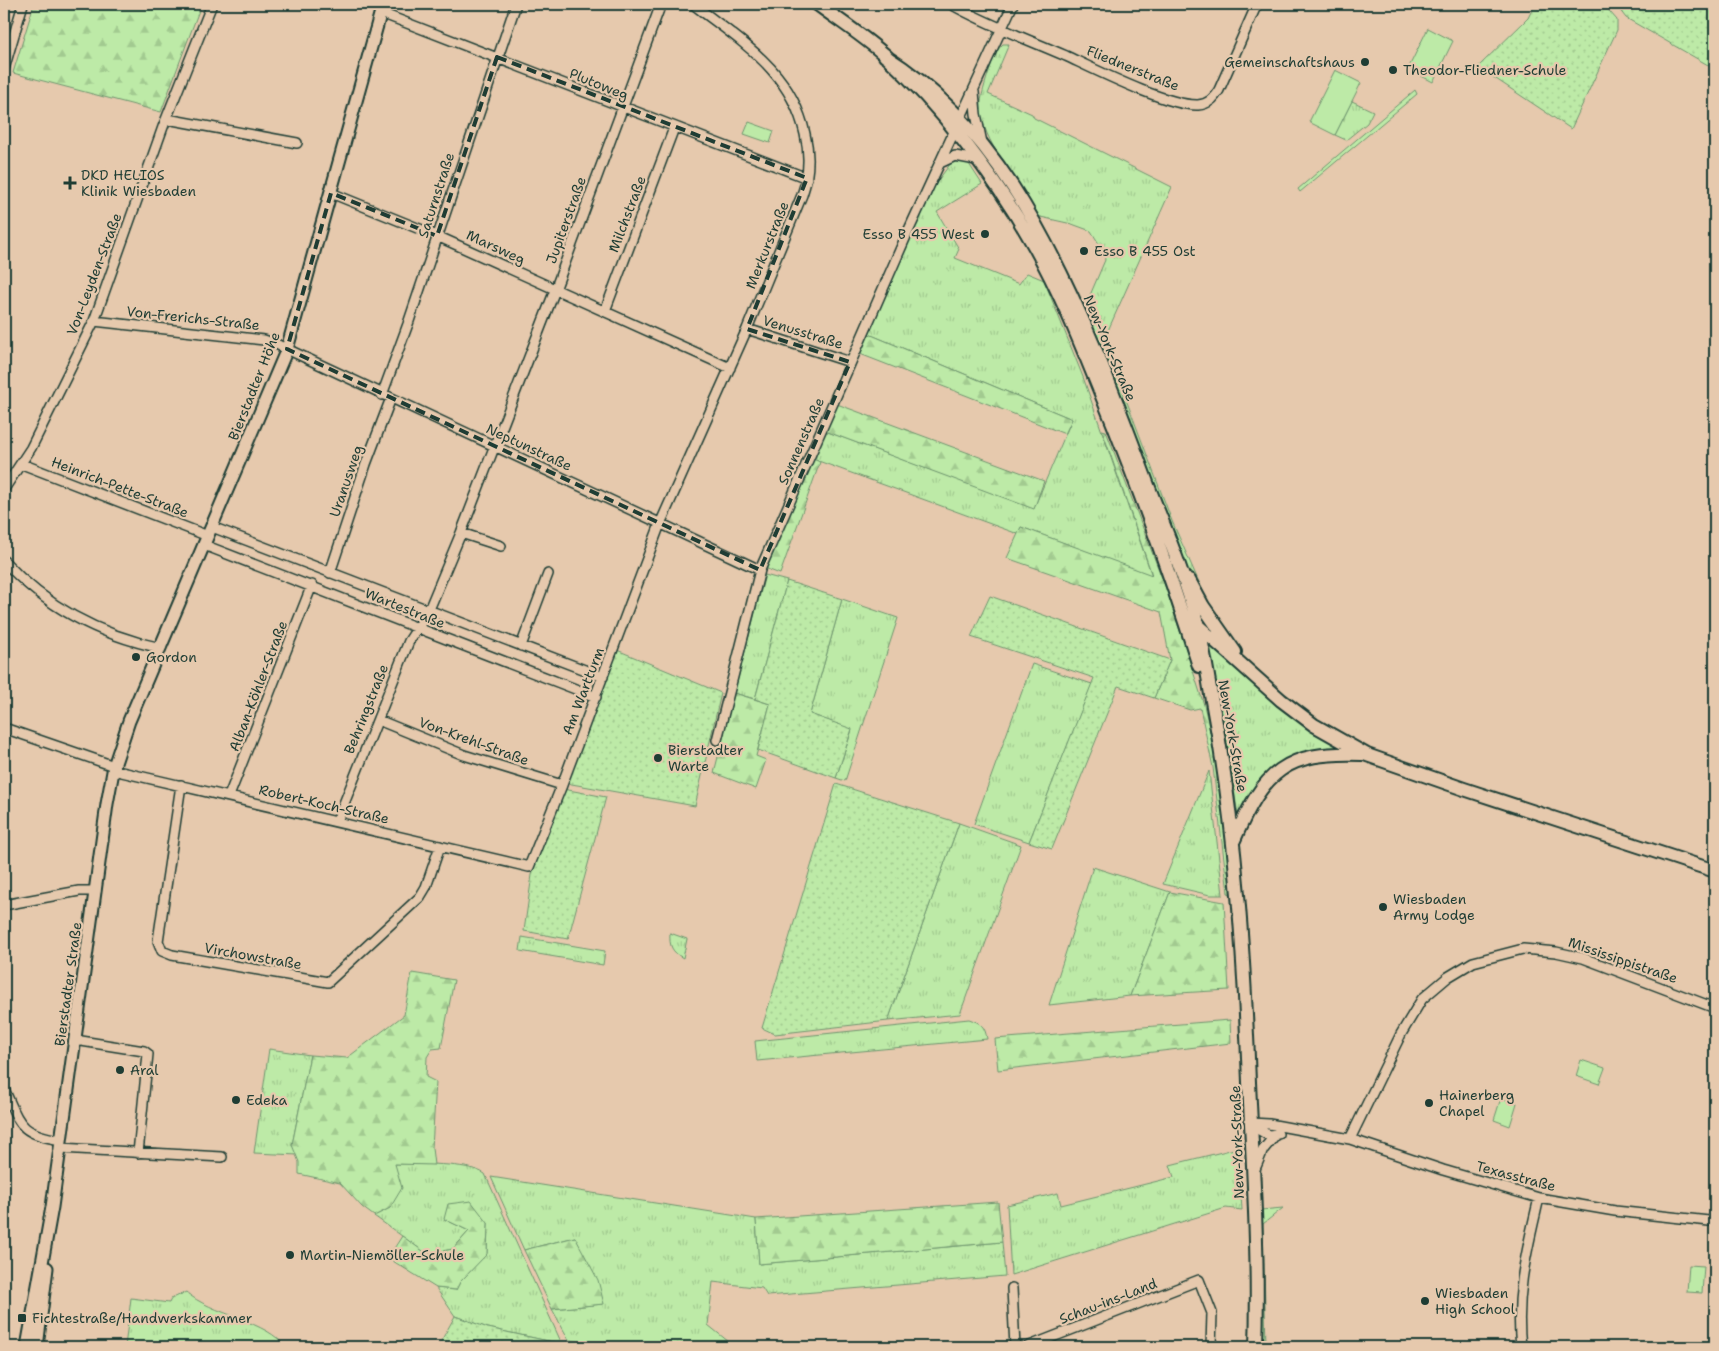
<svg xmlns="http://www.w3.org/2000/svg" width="1719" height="1351" viewBox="0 0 1719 1351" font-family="'Shantell Sans',sans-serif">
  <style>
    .grass { fill: url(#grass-tufts); stroke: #6e946e }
    .forest { fill: url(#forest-firs); stroke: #6e946e }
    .park { fill: url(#park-dots); stroke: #6e946e }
    .pitch { fill: #bdeaa7; stroke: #6e946e }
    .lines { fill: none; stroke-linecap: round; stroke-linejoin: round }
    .street-casing { stroke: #1f3d34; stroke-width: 12 }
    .secondary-casing { stroke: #1f3d34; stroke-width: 15 }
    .primary-casing { stroke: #1f3d34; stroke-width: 16 }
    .street { stroke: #e6c9ad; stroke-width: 9 }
    .secondary { stroke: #e6c9ad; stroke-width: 11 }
    .primary { stroke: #e6c9ad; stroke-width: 12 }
    .marked { fill: none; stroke: #1f3d34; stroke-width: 4; stroke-dasharray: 10 6; stroke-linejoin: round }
    .poi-dot { fill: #1f3d34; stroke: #e6c9ad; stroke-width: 2 }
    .labels { text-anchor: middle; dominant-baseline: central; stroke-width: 4.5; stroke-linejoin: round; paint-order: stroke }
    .poi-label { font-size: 14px; fill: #1f3d34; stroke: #e6c9ad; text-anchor: start }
    .street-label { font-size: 14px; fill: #1f3d34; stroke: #e6c9ad }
  </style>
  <defs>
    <pattern id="grass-tufts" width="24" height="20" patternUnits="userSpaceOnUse" patternTransform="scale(1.25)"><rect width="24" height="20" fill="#bdeaa7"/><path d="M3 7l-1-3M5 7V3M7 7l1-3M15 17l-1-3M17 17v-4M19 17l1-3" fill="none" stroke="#a2ca90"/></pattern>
    <pattern id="forest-firs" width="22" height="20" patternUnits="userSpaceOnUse" patternTransform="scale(1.25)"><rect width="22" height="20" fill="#bdeaa7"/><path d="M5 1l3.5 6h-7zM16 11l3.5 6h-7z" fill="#a2ca90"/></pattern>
    <pattern id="park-dots" width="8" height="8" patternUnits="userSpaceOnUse" patternTransform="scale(1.25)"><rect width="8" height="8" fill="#bdeaa7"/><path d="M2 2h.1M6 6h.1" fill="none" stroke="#a2ca90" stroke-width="1.8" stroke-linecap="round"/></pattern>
  </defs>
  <rect width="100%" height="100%" fill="#e6c9ad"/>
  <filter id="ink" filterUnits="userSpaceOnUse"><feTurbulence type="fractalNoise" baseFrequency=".02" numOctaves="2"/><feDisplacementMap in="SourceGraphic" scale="10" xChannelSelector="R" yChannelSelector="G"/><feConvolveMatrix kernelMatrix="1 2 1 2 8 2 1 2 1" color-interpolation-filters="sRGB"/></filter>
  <g filter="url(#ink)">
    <path class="grass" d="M1003,44H1009L988,94L1032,114L1034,118L1172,187L1106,335L1105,344L1172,521L1202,589L1201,595L1184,562L1091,328L1088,300L1105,260L1103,250L1091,231L1072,224L1036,216C1020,189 987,145 981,115C979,102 984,87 988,74C992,63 994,52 1003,44Z
      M1352,101L1373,111L1367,123L1346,140L1335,135Z
      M962,161L969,164L982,184L937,212L959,249L955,258L1019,284L1027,273L1044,280L1083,377L1152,576L1021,527L1018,534L813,459L825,431L1034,508L1072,419L869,334L909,240L913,239L915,235L913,231L933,187L951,163Z
      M765,575L787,581L755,699L734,693Z
      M842,599L898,618L845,781L836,778L852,730L810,714Z
      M1204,637C1246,677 1286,715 1337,745L1334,748C1296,752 1275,760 1251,792C1246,799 1245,810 1238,816L1225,729Z
      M1032,664L1092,684L1029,842L974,824Z
      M1209,771L1223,895H1210L1163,884Z
      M959,823L1021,845L960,1014L888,1021Z
      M1093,867L1170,892L1130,996L1049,1005Z
      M670,933L687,939L683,958C672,952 669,946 670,933Z
      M522,937L605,951L603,965L520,951Z
      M969,1019C981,1023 985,1026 987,1039L757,1061L755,1041Z
      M269,1049L310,1055L292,1145L298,1155L254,1153Z
      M1238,1148L1242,1210L1226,1208L1011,1275L1007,1205L1058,1193L1061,1205L1174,1177L1170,1165Z
      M394,1164C416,1164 468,1162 485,1174L562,1344L488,1328L455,1316L436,1288L456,1290L460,1282L487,1253L488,1223L444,1219L469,1231L453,1249L427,1254L374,1216L390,1208Z
      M491,1177L756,1219L759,1264L1002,1242L1005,1276L767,1296L762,1288L713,1282L708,1325L729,1342V1347H622L569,1340L552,1309L603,1304L575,1237L524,1250Z
      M1283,1208L1263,1224L1266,1347H1263L1261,1210Z
      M186,1292C210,1314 270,1322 285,1347H125L131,1298L169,1303L171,1299Z"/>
    <path class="forest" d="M34,4L201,5L161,112L13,73Z
      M869,334L1072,419L1065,434L860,354Z
      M837,404L1044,481L1034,509L825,431Z
      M1102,430L1106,431L1168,594L1204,705L1218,766L1233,895L1228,893L1213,767L1200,708L1190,710L1154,698L1170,660L1161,612L1007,558L1021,527L1152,575Z
      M813,459L820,462L780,574L767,569L766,563Z
      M734,693L770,704L756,756L766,760L756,789L714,773Z
      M1170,892L1224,902L1229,990L1130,996Z
      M412,973L454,980L441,1048L432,1049L427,1057L426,1077L436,1082L432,1148L434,1165L395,1164L402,1188L390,1208L374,1216L362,1207L340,1183L299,1174V1162L292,1145L310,1055L347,1058L404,1015Z
      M1230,1020L1231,1043L998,1070L995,1039Z
      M471,1201L488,1223L487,1254L460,1282L456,1290L436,1288L388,1258L402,1236L427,1254L453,1249L469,1231L444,1219L448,1204Z
      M998,1202L1002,1242L759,1264L756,1219Z
      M575,1237L598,1280L604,1304L552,1309L524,1250Z"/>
    <path class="park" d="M1535,4H1603L1617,20V30L1571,129L1478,67L1528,18Z
      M1615,4H1715V69L1626,18Z
      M787,581L842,599L810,714L852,729L836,778L758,750L770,704L755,699Z
      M990,596L1170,660L1154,698L1118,686L1052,849L1029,842L1094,678L971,637Z
      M617,650L721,693L695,806L566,783Z
      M836,784L959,823L888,1021L775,1034L762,1028Z
      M563,789L606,797L568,939L524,931L533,868Z
      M455,1316L488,1328L562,1344L563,1347H450L440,1343Z"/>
    <path class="pitch" d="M1428,28L1453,41L1433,82L1408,69Z
      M1335,70L1361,83L1335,135L1309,122Z
      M1415,90L1417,94L1300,192L1298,189Z
      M749,122L774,131L770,143L744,134Z
      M1581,1060L1605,1068L1599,1084L1576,1076Z
      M1501,1098L1517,1103L1510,1126L1494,1120Z
      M1689,1265L1704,1266L1702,1293L1687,1292Z"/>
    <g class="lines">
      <defs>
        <path id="street" d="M951,4C988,25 1027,39 1066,56C1096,70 1167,106 1198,105C1209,104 1214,98 1219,90L1257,4
          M381,13L807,178
          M4,69L23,4
          M974,92L976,114L982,143
          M167,119L297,143
          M940,163L955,156L976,160
          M331,193L437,236L730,368
          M605,311L674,128
          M94,321L264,340L276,344L760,570
          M747,329L850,362
          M382,395L408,324L516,4
          M22,464L208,536
          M4,489L31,448L94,321L163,127L212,4
          M212,527L603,677
          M461,533L501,546
          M204,545L596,697
          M4,561C47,608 99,635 161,648
          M330,573L366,464L391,398
          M521,646L548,574
          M378,720L464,755L562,785
          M4,728L114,766
          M717,740L760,570L907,234L1013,4
          M113,770L529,867L562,785L660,524L747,329L802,195C809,175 810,155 805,134C791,70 741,42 693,4
          M181,785L158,941L162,951L172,955L328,982L420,897L426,887L440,846
          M229,796L312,585
          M337,821L409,641L428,612L461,533L555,290L661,4
          M4,905L79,891H96
          M75,1040L144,1051L148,1054L138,1153
          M4,1089C20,1124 19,1134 61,1140
          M1251,1123L1269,1124L1350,1139L1443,1170L1539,1198L1615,1211L1709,1221L1715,1218
          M1251,1125L1268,1135L1278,1134
          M1350,1139L1401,1034L1422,999L1448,977L1473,962L1523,949L1556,952L1583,958L1715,1008
          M60,1148L222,1157
          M1255,1169L1263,1150L1276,1134
          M1012,1288L1015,1347
          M1027,1347L1199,1280L1212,1313L1211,1347
          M1521,1347C1515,1294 1527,1250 1539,1198"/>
        <path id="secondary" d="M27,1347L52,1207L107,804L114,766L129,721L287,349L383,4
          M37,1347L47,1268"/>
        <path id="primary" d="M817,4C840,21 865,37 886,56C939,105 993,174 1029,237C1064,297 1088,362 1114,426C1145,505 1174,585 1199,666
          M885,56C991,122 1049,240 1096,351C1115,396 1132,442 1149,488C1167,533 1186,579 1198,626C1204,650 1208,676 1212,701C1236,827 1244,954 1249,1082C1253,1170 1259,1259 1256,1347
          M1189,580L1203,606L1235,652
          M1196,624L1281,700L1314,725L1367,755L1464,789L1715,871
          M1234,840C1264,771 1285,751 1362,754"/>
      </defs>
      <use href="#street" class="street-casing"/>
      <use href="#secondary" class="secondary-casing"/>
      <use href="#primary" class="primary-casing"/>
      <use href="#street" class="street"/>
      <use href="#secondary" class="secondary"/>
      <use href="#primary" class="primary"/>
    </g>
  </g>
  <path class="marked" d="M497,57L807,178L747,329L850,362L760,570L287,349L331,193L437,236Z"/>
  <g class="poi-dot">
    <circle cx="1365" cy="62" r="5"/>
    <circle cx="1393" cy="70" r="5"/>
    <path d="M67.5 175.5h5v5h5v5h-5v5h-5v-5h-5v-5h5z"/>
    <circle cx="985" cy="234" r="5"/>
    <circle cx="1084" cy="251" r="5"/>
    <circle cx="136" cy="657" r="5"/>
    <circle cx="658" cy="758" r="5"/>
    <circle cx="1383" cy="907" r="5"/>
    <circle cx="120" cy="1070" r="5"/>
    <circle cx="236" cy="1100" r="5"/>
    <circle cx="1429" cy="1103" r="5"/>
    <circle cx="290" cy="1255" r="5"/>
    <circle cx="1425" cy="1301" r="5"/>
    <rect x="17" y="1313" width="10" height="10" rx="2.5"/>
  </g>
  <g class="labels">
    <g class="poi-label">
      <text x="1355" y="62" text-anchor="end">Gemeinschaftshaus</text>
      <text x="1403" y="70">Theodor-Fliedner-Schule</text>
      <text x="81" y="175">DKD HELIOS<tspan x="81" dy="16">Klinik Wiesbaden</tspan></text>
      <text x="975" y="234" text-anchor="end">Esso B 455 West</text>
      <text x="1094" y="251">Esso B 455 Ost</text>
      <text x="146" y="657">Gordon</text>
      <text x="668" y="750">Bierstadter<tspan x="668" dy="16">Warte</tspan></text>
      <text x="1393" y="899">Wiesbaden<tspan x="1393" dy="16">Army Lodge</tspan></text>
      <text x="130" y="1070">Aral</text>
      <text x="1439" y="1095">Hainerberg<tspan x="1439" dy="16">Chapel</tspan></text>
      <text x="246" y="1100">Edeka</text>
      <text x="300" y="1255">Martin-Niemöller-Schule</text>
      <text x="1435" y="1293">Wiesbaden<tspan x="1435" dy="16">High School</tspan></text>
      <text x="32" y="1318">Fichtestraße/Handwerkskammer</text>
    </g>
    <g class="street-label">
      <text transform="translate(1133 68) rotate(22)">Fliednerstraße</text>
      <text transform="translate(599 84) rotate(22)">Plutoweg</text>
      <text transform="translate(436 195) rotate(-72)">Saturnstraße</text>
      <text transform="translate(627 214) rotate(-69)">Milchstraße</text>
      <text transform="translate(566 220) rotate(-70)">Jupiterstraße</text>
      <text transform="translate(767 245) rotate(-68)">Merkurstraße</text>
      <text transform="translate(496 247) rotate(25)">Marsweg</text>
      <text transform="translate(94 274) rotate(-69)">Von-Leyden-Straße</text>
      <text transform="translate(193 318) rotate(6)">Von-Frerichs-Straße</text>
      <text transform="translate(803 332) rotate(17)">Venusstraße</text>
      <text transform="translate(1110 348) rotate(67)">New-York-Straße</text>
      <text transform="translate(254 386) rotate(-68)">Bierstadter Höhe</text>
      <text transform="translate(801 441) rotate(-66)">Sonnenstraße</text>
      <text transform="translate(529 447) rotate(25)">Neptunstraße</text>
      <text transform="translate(346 481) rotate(-71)">Uranusweg</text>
      <text transform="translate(120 487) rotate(21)">Heinrich-Pette-Straße</text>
      <text transform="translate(405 608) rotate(22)">Wartestraße</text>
      <text transform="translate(258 686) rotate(-69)">Alban-Köhler-Straße</text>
      <text transform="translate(583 691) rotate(-69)">Am Wartturm</text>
      <text transform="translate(366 709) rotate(-68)">Behringstraße</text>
      <text transform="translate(1233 736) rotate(80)">New-York-Straße</text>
      <text transform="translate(474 741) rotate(20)">Von-Krehl-Straße</text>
      <text transform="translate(324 804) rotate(13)">Robert-Koch-Straße</text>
      <text transform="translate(253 956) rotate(10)">Virchowstraße</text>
      <text transform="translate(1623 960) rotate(19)">Mississippistraße</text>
      <text transform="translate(68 984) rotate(-82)">Bierstadter Straße</text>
      <text transform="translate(1237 1142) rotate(-92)">New-York-Straße</text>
      <text transform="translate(1516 1176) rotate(15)">Texasstraße</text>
      <text transform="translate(1108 1301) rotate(-21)">Schau-ins-Land</text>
    </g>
  </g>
  <rect width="1719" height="1351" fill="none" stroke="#e6c9ad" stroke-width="20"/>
  <rect x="10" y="10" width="1699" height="1331" fill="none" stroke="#1f3d34" stroke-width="2" filter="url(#ink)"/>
</svg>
